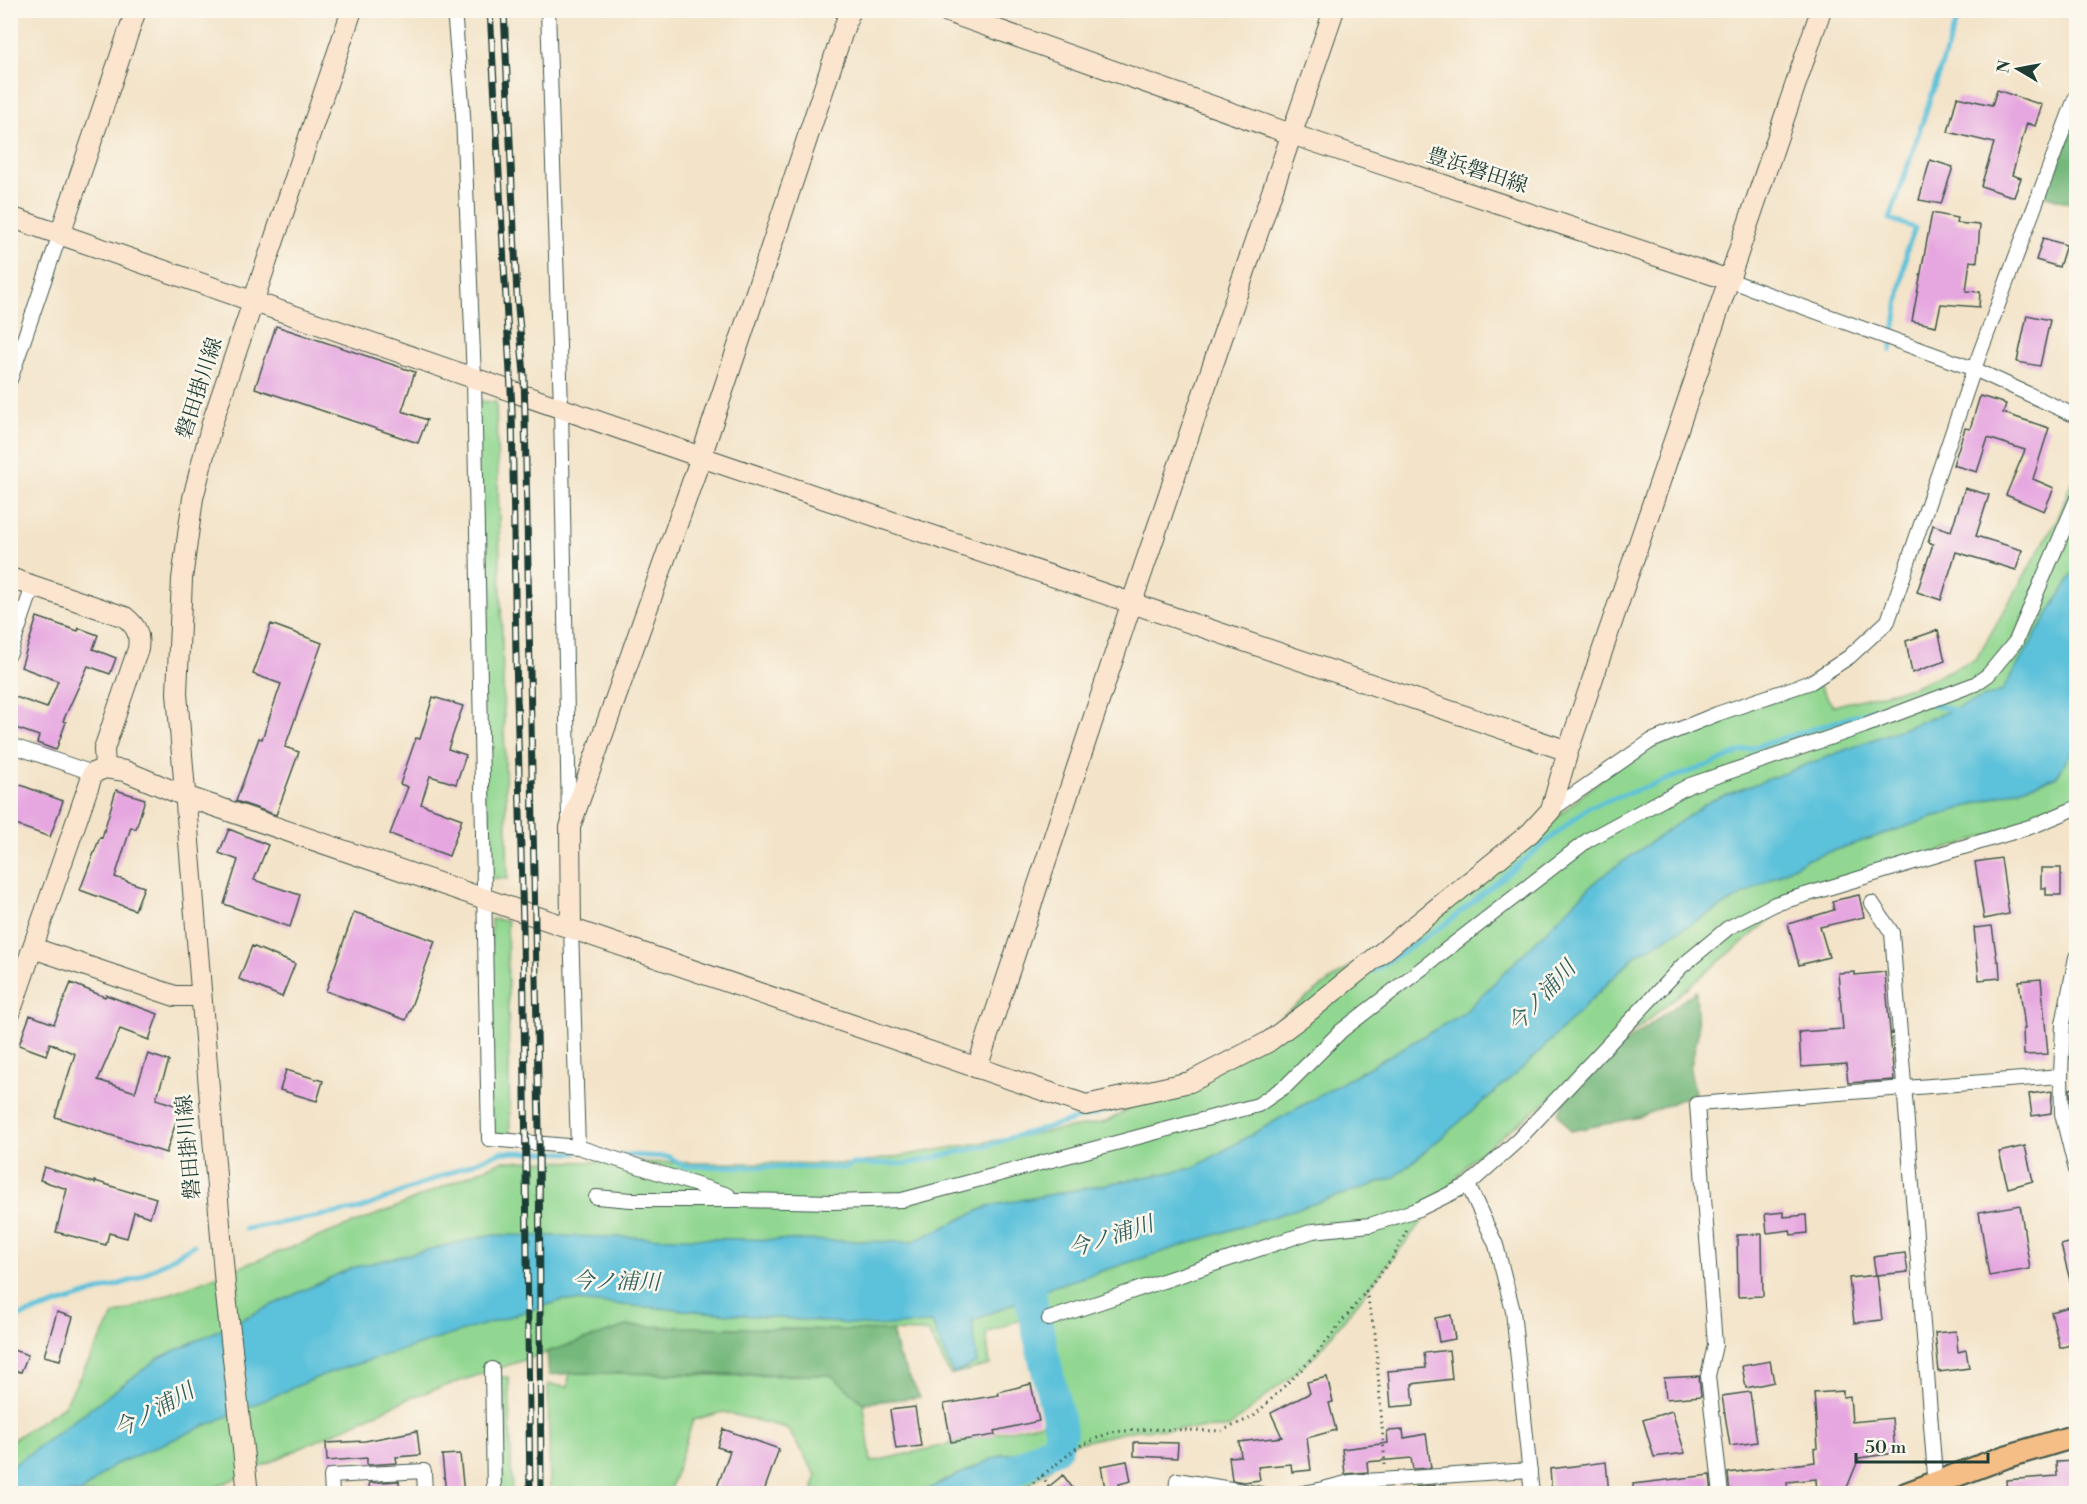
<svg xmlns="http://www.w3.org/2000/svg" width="2087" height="1504" viewBox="0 0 2087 1504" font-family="'Libre Bodoni','Noto Serif JP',serif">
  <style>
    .green { fill: #91d791; stroke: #588a62; stroke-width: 1.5 }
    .forest { fill: #74b87b; stroke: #4a7a58; stroke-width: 1.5 }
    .water { fill: #5cc1da; stroke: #3e7f87; stroke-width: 1.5 }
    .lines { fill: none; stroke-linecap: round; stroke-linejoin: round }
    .stream { stroke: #5cc1da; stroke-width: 5 }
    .river { stroke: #5cc1da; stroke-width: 32 }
    .building { fill: #e6a7e0 }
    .street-casing { stroke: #3f564a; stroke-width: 16 }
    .secondary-casing { stroke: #3f564a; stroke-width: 22 }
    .primary-casing { stroke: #3f564a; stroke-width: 26 }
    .path { stroke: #3f564a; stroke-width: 3; stroke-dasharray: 1.5 4.5; stroke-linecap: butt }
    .street { stroke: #fff; stroke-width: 14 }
    .secondary { stroke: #fbe5cf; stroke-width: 20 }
    .primary { stroke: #f6be87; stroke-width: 22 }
    .rail-casing { stroke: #1f3d34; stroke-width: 7 }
    .rail { stroke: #fbf7ec; stroke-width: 4.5; stroke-dasharray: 14; stroke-linecap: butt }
    .labels { text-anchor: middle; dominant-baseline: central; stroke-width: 5; stroke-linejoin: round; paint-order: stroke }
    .street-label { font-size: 21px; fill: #1f3d34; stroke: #fbf7ec }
    .water-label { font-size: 22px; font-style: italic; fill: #2e5e5e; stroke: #fbf7ec }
  </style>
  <rect width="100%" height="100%" fill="#fbf7ec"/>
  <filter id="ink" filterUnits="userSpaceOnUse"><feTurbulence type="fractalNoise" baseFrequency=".0167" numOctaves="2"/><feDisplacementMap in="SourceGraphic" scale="12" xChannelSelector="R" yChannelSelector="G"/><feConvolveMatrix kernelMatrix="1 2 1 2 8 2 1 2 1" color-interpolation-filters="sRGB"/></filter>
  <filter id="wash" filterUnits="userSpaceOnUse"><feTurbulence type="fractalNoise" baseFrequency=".008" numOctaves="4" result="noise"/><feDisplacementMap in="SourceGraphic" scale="24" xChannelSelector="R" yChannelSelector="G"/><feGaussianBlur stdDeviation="1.35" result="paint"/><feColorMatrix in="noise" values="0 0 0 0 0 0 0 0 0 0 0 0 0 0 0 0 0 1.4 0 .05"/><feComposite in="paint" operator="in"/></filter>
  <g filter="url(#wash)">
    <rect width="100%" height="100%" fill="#f3e3c8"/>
    <path class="green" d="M475,401L496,402L508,879L483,877Z
      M2076,470V807L1798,897L1581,1075L1472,1159L1314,1357L1228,1428L1136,1430L1068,1445L1065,1452L1050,1469L1017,1493L813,1494L816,1475L787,1428L723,1412L693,1420L669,1493H550L548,1384L568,1387L569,1374L583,1372L744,1376L831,1375L863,1399L871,1462L1046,1422L1022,1319L986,1333L990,1365L950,1375L928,1332L627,1326L412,1397L203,1493L11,1494V1441L64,1406L114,1315L394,1208L502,1161L852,1164L1106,1122L1262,1030L1558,816L1626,758L1815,680L1833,706L1912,687L1976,659L2058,518Z
      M491,919L507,921L510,1141L489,1139Z
      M492,1377H509L512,1493H494Z"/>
    <path class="forest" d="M2076,113V205L2040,194Z
      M2076,988V1059L2062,1055Z
      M1696,991L1698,1034L1690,1070L1695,1093L1640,1117L1571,1131L1558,1113L1581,1075Z
      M627,1326L892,1331L898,1355L920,1397L863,1403L831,1375L576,1373L549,1375L547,1352Z"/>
    <path class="water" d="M2076,568V746L2056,777L1805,860L1636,955L1526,1065L1394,1178L1052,1287L972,1321L977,1363L953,1374L932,1323L874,1326L563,1300L325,1374L112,1466L81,1493L11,1494V1467L159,1358L351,1268L490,1235L912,1242L989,1206L1193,1168L1464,1013L1598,879L1710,801L2002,691Z
      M1048,1451L994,1493H923L938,1484L1003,1454Z"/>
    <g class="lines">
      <path class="stream" d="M1891,351L1907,249L1915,228L1890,219L1960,10
        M1932,704L1957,711
        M1373,971L1447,923L1589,807L1720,761L1742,751L1909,699L1920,701
        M621,1155L669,1157L684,1166L846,1168L852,1164H907L994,1144L1009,1138L1117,1108
        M245,1229L360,1209L501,1152L576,1153
        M11,1319L136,1279L194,1245"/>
      <path class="river" d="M973,1494L1056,1447L1061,1432L1032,1305L1026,1262"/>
    </g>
    <g id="blocks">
      <path class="building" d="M1997,90L2042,105L2035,126L2027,123L2012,175L2021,178L2014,197L1981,186L1994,143L1948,132L1957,97L1992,105Z
        M1930,160L1953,167L1941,204L1919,200Z
        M1932,213L1957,218L1956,223L1980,225L1977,262L1970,261L1966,291L1980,292L1979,307L1941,304L1936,326L1912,321Z
        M2043,238L2066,245L2059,267L2036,260Z
        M2027,315L2050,320L2040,366L2017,362Z
        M276,326L415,372L402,411L427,420L418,443L255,388Z
        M1980,396L2006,404L2003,413L2049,428L2033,479L2054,488L2044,511L2006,495L2025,450L1988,438L1977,472L1953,465L1965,428L1970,429Z
        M1965,488L1989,495L1976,536L2022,550L2016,570L1956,552L1941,600L1917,592L1933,544L1928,542L1933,525L1951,531Z
        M37,617L78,631L79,628L98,635L93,649L116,658L110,674L88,666L63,721L66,722L56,750L37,743L39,736L10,726V695L47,708L58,681L21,667Z
        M271,624L322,643L285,747L299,752L276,815L236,801L259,738L262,739L281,684L253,674Z
        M1938,630L1945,661L1912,673L1906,641Z
        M433,697L463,706L448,749L466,755L456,784L430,776L421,804L462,819L449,856L390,834L408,787L400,784L416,738L420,739Z
        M10,781L63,801L50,837L10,823Z
        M116,790L145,799L136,829L131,827L115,877L144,887L135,910L80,890L100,837L102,838Z
        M229,829L268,845L254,880L300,895L290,927L224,904L238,860L219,853Z
        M2001,858L2009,914L1984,919L1975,862Z
        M2041,868H2061V895H2046V888H2041Z
        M1859,895L1864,917L1820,927L1829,957L1799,965L1788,924L1834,910L1832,901Z
        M354,912L435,941L406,1020L326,991Z
        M1992,926L1997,961H1999L2000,978L1979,980L1974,928Z
        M252,946L295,964L282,997L239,979Z
        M1855,972V975L1885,972L1894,1080L1848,1083L1846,1064L1801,1067L1799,1032L1843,1029L1838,973Z
        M2041,979L2048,1054L2024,1055L2023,1029H2025L2019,981Z
        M71,983L105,997L106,995L158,1014L149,1040L120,1029L98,1080L135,1092L148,1054L169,1061L156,1099L181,1107L166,1153L55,1117L75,1054L50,1043L46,1055L19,1045L30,1015L54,1024Z
        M286,1070L323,1081L317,1101L280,1090Z
        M2076,1088V1108L2071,1109L2070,1089Z
        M2052,1091L2051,1113L2032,1116L2029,1094Z
        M2025,1146L2033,1181L2008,1188L1999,1152Z
        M44,1167L95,1183V1181L133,1193V1191L156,1198L150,1217L134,1212L127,1238L109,1233L106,1245L56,1232L67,1189L40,1180Z
        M2020,1205L2030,1269L1989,1276L1979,1212Z
        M1784,1212V1217L1806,1215L1807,1233L1791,1235L1790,1230L1767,1233L1765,1214Z
        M1762,1234L1763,1296L1738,1297L1737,1235Z
        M2076,1241V1287L2072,1288L2061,1245Z
        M1905,1253L1908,1272L1877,1275L1882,1320L1854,1323L1849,1278L1876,1275L1873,1257Z
        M2076,1305V1343L2060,1348L2051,1312Z
        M57,1312L73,1317L60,1360L44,1356Z
        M1451,1315L1455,1339L1439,1342L1435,1318Z
        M1956,1331L1958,1352L1966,1350L1969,1368L1939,1372L1935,1333Z
        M10,1349L28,1355L21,1372L10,1369Z
        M1449,1350L1452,1379L1412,1384L1414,1405L1391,1407L1388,1371L1426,1368L1424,1353Z
        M1770,1361L1774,1382L1746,1388L1742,1366Z
        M1699,1376L1701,1396L1666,1399L1664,1378Z
        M1327,1377L1333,1402L1329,1403L1336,1430L1307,1438L1311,1470L1292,1472L1291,1464L1258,1467L1260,1480L1243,1482L1232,1480L1229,1457L1241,1456L1239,1442L1282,1437L1271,1413L1310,1393L1307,1382Z
        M1031,1384L1039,1421L994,1431L995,1435L951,1442L944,1404L999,1395L998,1392Z
        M1843,1391V1397L1850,1396L1852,1422L1892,1418L1895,1453L1859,1458L1846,1490L1817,1494L1816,1479L1787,1482L1788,1494H1730L1728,1473L1815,1462L1814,1449L1818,1448L1814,1393Z
        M1750,1392L1757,1442L1730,1446L1722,1396Z
        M915,1407L921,1446L896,1449L890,1410Z
        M1672,1411L1685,1453L1654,1457L1643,1420Z
        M723,1429L779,1449L763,1494H725L716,1490L730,1451L717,1447Z
        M1403,1430L1404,1438L1426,1434L1431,1468L1413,1469L1411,1458L1367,1462L1368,1472L1345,1474L1342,1449L1388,1443L1387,1431Z
        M417,1431L420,1455L396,1457L397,1463L367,1465V1458L327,1461L326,1443L365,1441Z
        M1134,1442L1178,1443L1177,1458L1134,1456Z
        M460,1454L464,1494H446L442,1455Z
        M1127,1461L1131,1481L1119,1484L1121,1494H1106L1101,1466Z
        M2076,1461V1494H2007L2006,1480L2057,1476L2056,1462Z
        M1606,1462L1609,1494H1552L1550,1469Z
        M1063,1475L1077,1494H1040Z
        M1710,1475L1712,1494H1633V1484Z
        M399,1481L400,1494H370L369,1483Z
        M1435,1485L1436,1494H1417L1416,1487Z"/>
    </g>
  </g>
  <g filter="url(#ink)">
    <use href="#blocks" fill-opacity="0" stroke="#3f564a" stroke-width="1.5"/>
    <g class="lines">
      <defs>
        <path id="street" d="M454,10L463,115L474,378L489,1139L578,1147
          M548,10L561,408L569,819
          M1729,280L1974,369L2076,416
          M10,380L60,234
          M10,653L33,586
          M10,745L93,773
          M1551,810L1651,741L1717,714L1811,682L1849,657L1888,621L1974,369L2076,96
          M1872,903L1892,933L1936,1488
          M571,928L578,1147L728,1195
          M2076,957L2063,1024L2061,1076L2062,1114L2076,1170
          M1468,1185L1496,1245L1513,1311L1532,1494
          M596,1197L631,1200H741L832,1202L902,1200L1258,1105L1287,1085L1341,1031L1588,840L1690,785L1864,726L1975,684L1988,675L2016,641L2076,501
          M1049,1319L1313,1231L1370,1225L1419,1209L1468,1185L1517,1141L1682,966L1728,928L1775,904L2033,826L2076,808
          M492,1369L494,1494
          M332,1494L331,1476L424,1471L425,1494
          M1176,1494L1177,1480L1261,1494
          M1298,1494L1315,1491L1350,1482L1530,1470
          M1721,1494L1708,1376L1715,1345L1697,1104L2061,1076"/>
        <path id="secondary" d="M942,10L1291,134L1729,280
          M10,217L701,457L1568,751
          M60,234L136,10
          M10,578L125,617C137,627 140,634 138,649L104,749L105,768
          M571,928L570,827L701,457L850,10
          M33,948L175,996H201
          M10,1013L93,773L105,768L125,771L185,796L1086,1105L1190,1082L1268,1042L1308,1012L1530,833L1551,810L1568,751L1821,10
          M977,1068L1132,602L1334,10
          M248,1494L225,1286L177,693L182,579L193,498L212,423L352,10"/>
        <path id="primary" d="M1906,1494L2005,1457L2076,1436"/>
      </defs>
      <use href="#street" class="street-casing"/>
      <use href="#secondary" class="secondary-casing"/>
      <use href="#primary" class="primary-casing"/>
      <path class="path" d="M1366,1291L1375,1333L1385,1465
        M1042,1475L1053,1494
        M1019,1494L1079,1446L1111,1432L1151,1429L1221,1431L1253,1417L1314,1357L1394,1256L1408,1228"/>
      <use href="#street" class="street"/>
      <use href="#secondary" class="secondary"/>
      <use href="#primary" class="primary"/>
      <defs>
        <path id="rail" d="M490,10L512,409L516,657L523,928L530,1494
          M504,10L517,296L524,374L525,416L539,1130L541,1494"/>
      </defs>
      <use href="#rail" class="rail-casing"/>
      <use href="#rail" class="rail"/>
    </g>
  </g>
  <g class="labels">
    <g class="street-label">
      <text transform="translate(1477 171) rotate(18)">豊浜磐田線</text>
      <text transform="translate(200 388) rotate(-72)">磐田掛川線</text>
      <text transform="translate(189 1147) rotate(-95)">磐田掛川線</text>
    </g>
    <g class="water-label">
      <text transform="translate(1542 997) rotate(-47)">今ノ浦川</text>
      <text transform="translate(1111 1237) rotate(-18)">今ノ浦川</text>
      <text transform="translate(616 1282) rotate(1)">今ノ浦川</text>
      <text transform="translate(154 1411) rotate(-29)">今ノ浦川</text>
    </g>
  </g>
  <rect width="2087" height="1504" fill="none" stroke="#fbf7ec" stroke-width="36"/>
  <g transform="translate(2018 69) rotate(280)" stroke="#fbf7ec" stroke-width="4.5" paint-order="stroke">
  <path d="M0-4.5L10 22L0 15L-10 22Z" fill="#1f3d34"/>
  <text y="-9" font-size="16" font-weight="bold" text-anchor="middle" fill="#1f3d34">N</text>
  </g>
  <path d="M1856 1453v9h132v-9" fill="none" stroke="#1f3d34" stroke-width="3"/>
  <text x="1865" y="1453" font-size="18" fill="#1f3d34" stroke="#fbf7ec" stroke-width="4.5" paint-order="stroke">50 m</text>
</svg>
